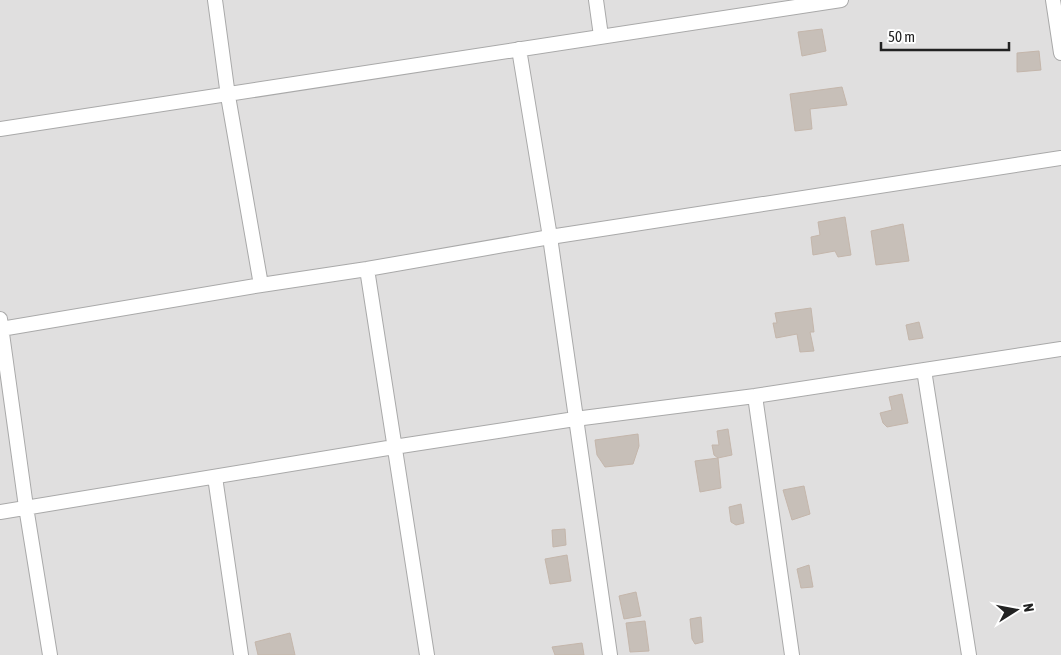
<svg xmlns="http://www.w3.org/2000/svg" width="1061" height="655" viewBox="0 0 1061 655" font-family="'Asap Condensed',sans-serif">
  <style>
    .residential { fill: #e0dfdf }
    .building { fill: #c7bfb8; stroke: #c4b6ab }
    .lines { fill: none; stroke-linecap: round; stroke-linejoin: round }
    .street-casing { stroke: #a9a9a9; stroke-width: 16 }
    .street { stroke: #fff; stroke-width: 14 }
  </style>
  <rect width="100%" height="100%" fill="#f2efe9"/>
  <path class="residential" d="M0,0H1061V655H0Z"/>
  <path class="building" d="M822,29L826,51L802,56L798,32Z
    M1039,51L1041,70L1017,72V53Z
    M842,87L847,105L810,109L812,129L795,131L790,94Z
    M845,217L851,255L838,257L835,251L813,255L811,237L820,235L818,222Z
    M903,224L909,261L876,265L871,231Z
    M811,308L814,332H810L814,351L800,352L797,334L776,338L773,323H777L775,313Z
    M919,322L923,338L909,340L906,325Z
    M902,394L908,423L887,427L883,423L880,413L892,410L889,397Z
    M728,429L732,455L718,458L714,455L712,445H719L717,431Z
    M638,434L639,446L633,464L605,467L597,455L595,440Z
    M718,458L721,488L700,492L695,461Z
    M804,486L810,514L792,520L783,490Z
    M741,504L744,523L736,525L731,522L729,507Z
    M565,529L566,545L553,547L552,530Z
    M567,555L571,581L550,584L545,559Z
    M809,565L813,587L801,588L797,569Z
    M636,592L641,616L624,619L619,596Z
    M701,617L703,642L695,644L692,639L690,619Z
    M645,621L649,651L630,652L626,623Z
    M290,633L295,655H258L255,642Z
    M582,643L584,655H555L552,647Z"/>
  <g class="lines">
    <defs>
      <path id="street" d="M215,0L228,96L261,285
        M596,0L601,36
        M1053,0L1061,53
        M519,49L550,237L610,655
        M0,129C280,88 560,42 841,0
        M367,269L427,655
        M0,319L26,507L50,655
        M1,329L261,285L367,269L550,237L1061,158
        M924,370L969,655
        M755,396L792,655
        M215,477L241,655
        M0,512L394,447L575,419L755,396L1061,349"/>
    </defs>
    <use href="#street" class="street-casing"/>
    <use href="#street" class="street"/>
  </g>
  <g transform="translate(1016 610) rotate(79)" stroke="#ffffff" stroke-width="4" paint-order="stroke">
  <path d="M0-4L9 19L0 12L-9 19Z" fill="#222222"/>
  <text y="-8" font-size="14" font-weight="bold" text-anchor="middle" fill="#222222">N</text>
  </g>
  <path d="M881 42v8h128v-8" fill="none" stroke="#222222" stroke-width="2.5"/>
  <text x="888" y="42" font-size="15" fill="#222222" stroke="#ffffff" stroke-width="4" paint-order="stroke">50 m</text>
</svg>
